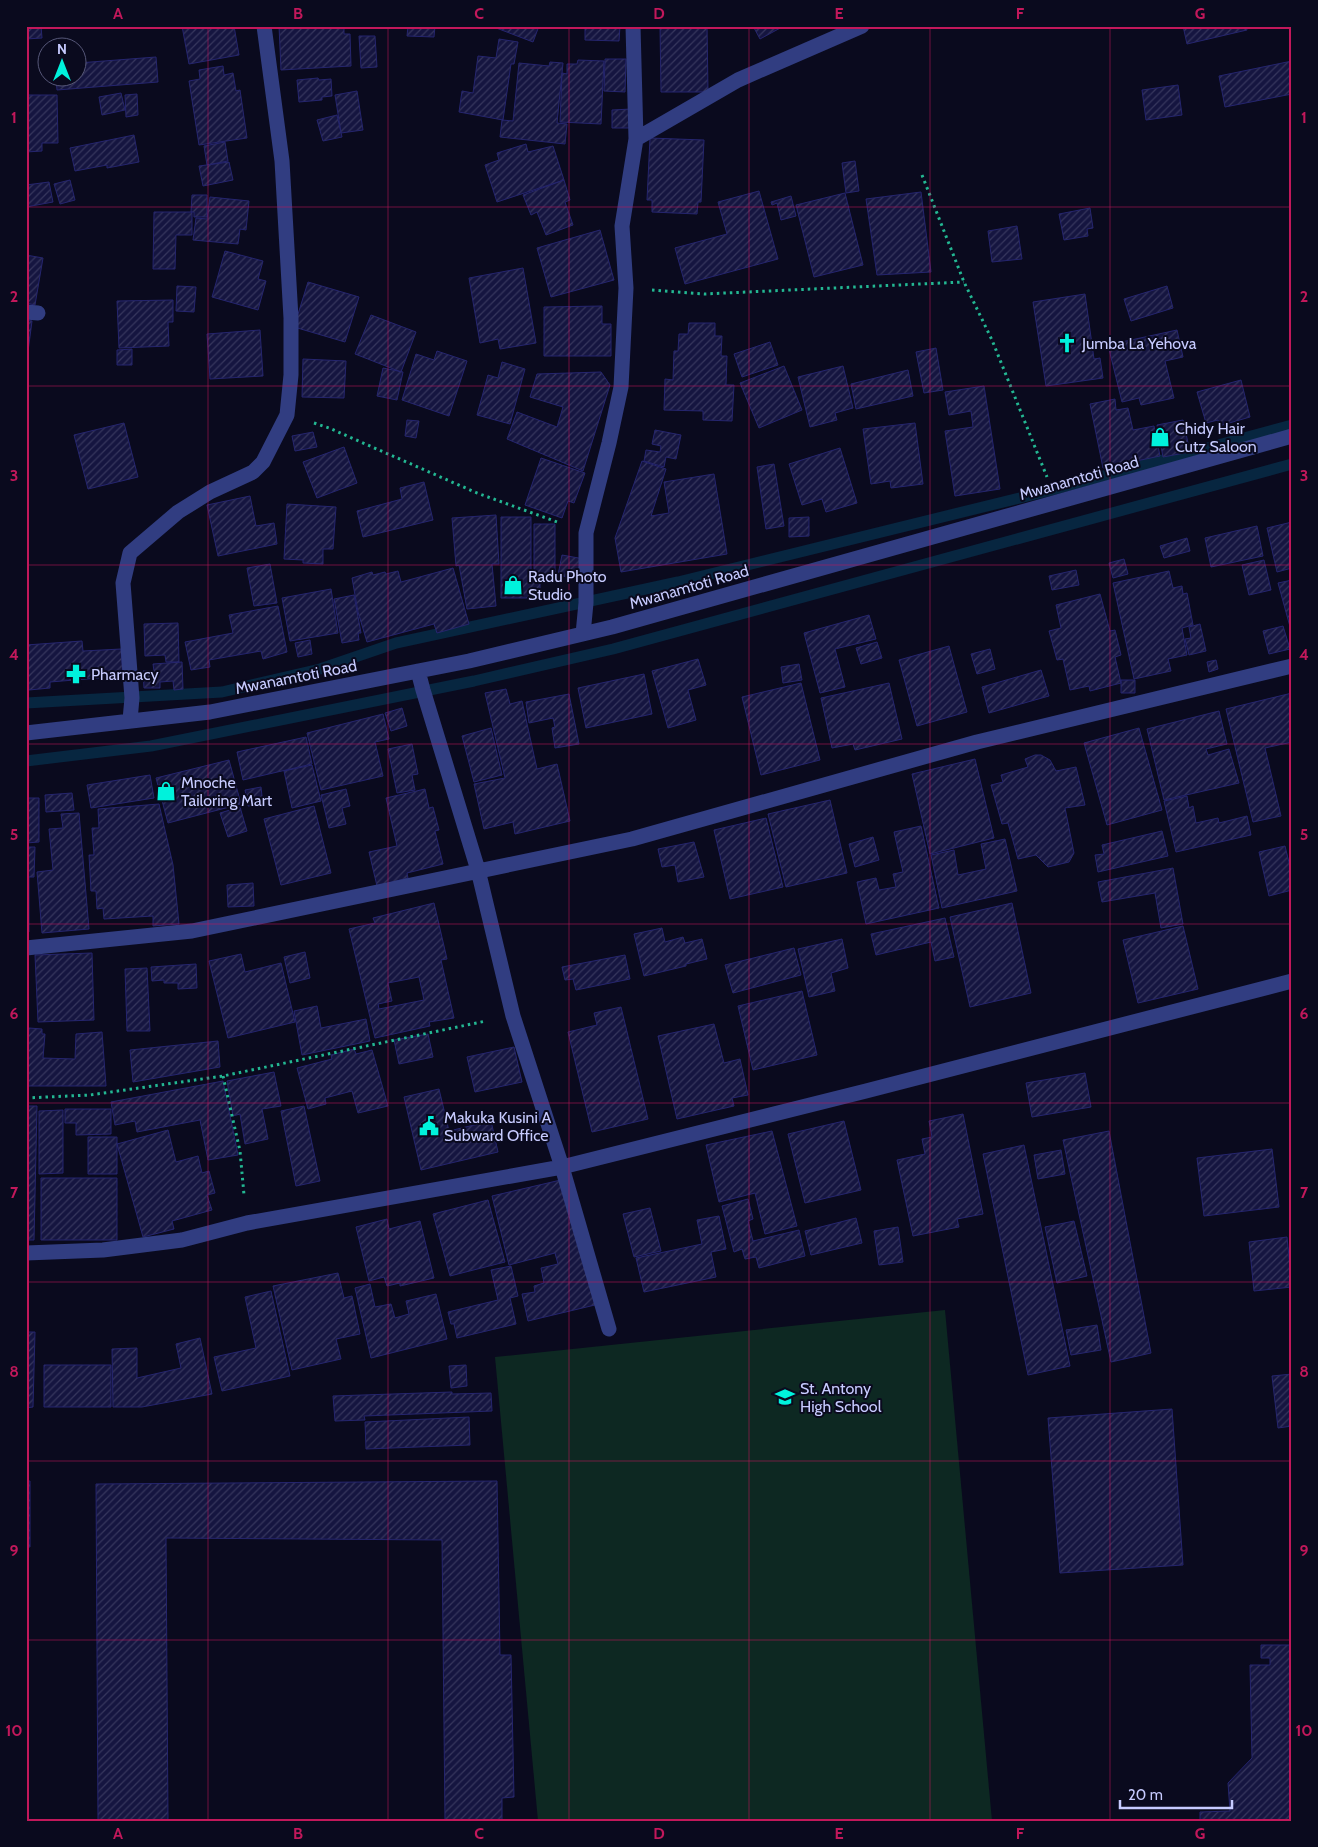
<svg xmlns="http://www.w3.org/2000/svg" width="1318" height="1847" viewBox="0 0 1318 1847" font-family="Cabin,sans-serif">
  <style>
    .green { fill: #0d2822 }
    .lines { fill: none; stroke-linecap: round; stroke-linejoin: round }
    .stream { stroke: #072640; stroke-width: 11 }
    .building { fill: url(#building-hatch); stroke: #25256e; fill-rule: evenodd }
    .path { stroke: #23b792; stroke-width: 3; stroke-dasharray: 2.5 4; stroke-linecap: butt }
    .minor { stroke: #313d81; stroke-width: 15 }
    .grid { fill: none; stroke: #c2185b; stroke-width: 1; stroke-opacity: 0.55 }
    .labels { text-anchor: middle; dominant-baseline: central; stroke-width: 4; stroke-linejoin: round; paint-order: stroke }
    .poi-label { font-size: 16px; fill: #c7cbff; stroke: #0a0a1e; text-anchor: start }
    .street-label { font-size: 16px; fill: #c7cbff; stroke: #0a0a1e }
    .neatline { fill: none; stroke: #c2185b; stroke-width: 2 }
    .grid-label { font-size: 16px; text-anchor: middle; font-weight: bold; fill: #c2185b }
  </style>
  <defs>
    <pattern id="building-hatch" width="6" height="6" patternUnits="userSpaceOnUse" patternTransform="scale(1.25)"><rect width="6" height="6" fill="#151540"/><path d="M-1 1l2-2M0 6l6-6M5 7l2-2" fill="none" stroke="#36365d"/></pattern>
  </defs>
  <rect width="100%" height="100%" fill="#0a0a1e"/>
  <path class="green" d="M945,1310L992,1821H538L495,1357Z"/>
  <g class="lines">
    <path class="stream" d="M26,703L222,692L320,669L396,643L678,582L1052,490L1292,425
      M26,761L151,746L474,681L613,649L1292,464"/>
  </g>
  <path class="building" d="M26,26H41L42,38L26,39Z
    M182,26H234L239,55L189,64Z
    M279,26H344V34H350L351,66L281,70Z
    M408,26H435L434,37L407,36Z
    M491,26H539L533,42Z
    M585,26H620L619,41L585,40Z
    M660,26H707L708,92H661Z
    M753,26H784L760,39Z
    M1183,26H1246L1247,30L1187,44Z
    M359,36H375L377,67L361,68Z
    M499,39L518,42L514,64H511L503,120L459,112L462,91L473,93L478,56L496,58Z
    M156,57L158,82L57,90L56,78H78V63Z
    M605,59H626L625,92L604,91Z
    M578,60L604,61L601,124L560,122L562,73L567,74V64H577Z
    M1292,61V94L1225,107L1219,76Z
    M550,62L563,63L557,123L567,124L565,144L500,137L502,120L513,121L519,63L549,66Z
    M223,66L224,75L233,73L236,91L240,90L247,138L199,145L189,81L200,79L199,70Z
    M318,78L319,80L331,79L332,96L322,97V100L299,102L297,80Z
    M1178,85L1182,115L1146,120L1142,90Z
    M357,91L363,130L341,133L335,95Z
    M121,93L125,110L102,115L99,97Z
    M137,94L138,115L126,117L125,95Z
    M28,95H57L58,143H42V151L26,152V106H28Z
    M631,109V128H612V110Z
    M337,115L342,137L323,141L317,120Z
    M134,135L139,162L107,168V165L75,171L70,148Z
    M650,138L704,140L701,202H698L697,214L652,212V200H647Z
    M225,142L228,161L207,165L204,146Z
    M526,144L528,152L553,146L564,180L497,202L485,165L499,160L497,153Z
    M855,161L859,191L846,193L842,163Z
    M229,162L233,180L203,186L199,166Z
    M70,180L75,200L60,204L54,184Z
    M564,180L570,200L565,202L573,225L546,235L537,212L531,215L523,195Z
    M49,182L53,202L26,207V185Z
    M759,191L778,259L685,284L675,248L727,234L718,202Z
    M921,192L931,272L877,275L866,199Z
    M845,193L863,265L814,277L796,205Z
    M192,195H207V217H194V212H191Z
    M791,196L796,216L781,220L777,203L772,205L771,202Z
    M210,197L249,201L246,230L240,229L238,244L193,240L196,218L207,219Z
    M1090,208L1093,228L1087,229L1088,236L1064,240L1059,214Z
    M154,212H192V235H176L175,269H153Z
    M1017,226L1022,259L992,262L988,231Z
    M600,230L614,280L551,297L537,248Z
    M225,251L263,261L258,279L266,281L258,310L212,297Z
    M26,255L43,258L35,305L26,303Z
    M523,268L536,343L500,349L498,339L480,343L469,278Z
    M308,282L359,297L345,342L294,327Z
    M177,286L196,287L194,312L176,311Z
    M1167,286L1173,308L1131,321L1124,299Z
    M1085,294L1094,359L1100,358L1103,378L1046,386L1033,302Z
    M173,300V322H168L169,346L119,348L117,301Z
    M602,306V324H611V356H544V307Z
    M371,315L416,332L401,372L355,354Z
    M26,320L32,321L26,367Z
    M689,323H715V336H722L721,356H727L726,385H734L732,421L703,420V411L664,410L665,379L673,380L674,351H678L679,334H688Z
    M260,330L263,376L210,379L207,334Z
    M1177,330L1183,357L1165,361L1174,398L1141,405L1139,398L1122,402L1108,345Z
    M770,342L778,365L742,377L734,354Z
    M936,348L943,390L924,393L916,352Z
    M132,349V365H117V350Z
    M437,351L467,361L449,416L402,400L416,354L434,360Z
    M303,359L346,361L344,398L302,397Z
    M502,362L525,369L510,424L477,415L488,375L498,378Z
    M784,366L802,410L759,428L740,383Z
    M843,366L853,408L835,413L837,420L810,427L798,377Z
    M383,368L403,372L397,400L377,396Z
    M908,370L913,396L856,409L851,384Z
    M601,372L610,385L583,471L507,439L517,412L557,427L563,407L530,397L537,374Z
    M1241,380L1250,417L1219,426L1218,420L1206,423L1197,392Z
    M984,386L1000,489L955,496L945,431L973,427L971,411L949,415L945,392Z
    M1115,399L1116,410L1128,408L1133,430L1154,426L1160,456L1103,468L1090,404Z
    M407,420L419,421L416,438L405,436Z
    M1183,420L1190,452L1163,457L1157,425Z
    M124,423L138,477L88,489L74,435Z
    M915,423L923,484L891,488L890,481L871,484L863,429Z
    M655,430L681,435L676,459L666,457L664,467L644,461L646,450L660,452L661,446L652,444Z
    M313,432L317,447L295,451L292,436Z
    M344,447L357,483L317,498L303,462Z
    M840,448L857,503L826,512L822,499L802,505L789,464Z
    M541,458L585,473L574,503L568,501L562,518L525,505Z
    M642,461L666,469L651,516L669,513L664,482L714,474L727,554L621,572L615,538Z
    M774,464L784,526L766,529L757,467Z
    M424,482L433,520L363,537L357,511L402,499L400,488Z
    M250,496L256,526L274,523L277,544L218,556L207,505Z
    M287,504L336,507L333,549H323V564L303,563V560L284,559Z
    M496,515L499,564H492L496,606L467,609L459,565L456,566L452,518Z
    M501,517H531V579H540V598H501Z
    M809,517V536L789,537V518Z
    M1292,522V568L1277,572L1267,528Z
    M534,524H555V578L534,577Z
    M1257,526L1263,556L1211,567L1205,538Z
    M1187,538L1190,551L1164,558L1160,546Z
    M562,555L584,559L580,580L558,575Z
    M1124,559L1128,574L1113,578L1109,563Z
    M1264,560L1271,590L1249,595L1242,565Z
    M270,564L277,603L254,606L247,568Z
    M453,568L469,624L437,633L434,624L367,642L358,612L352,578L372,572L373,575L385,572L386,574L398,571L401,582Z
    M1076,570L1079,585L1052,590L1049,576Z
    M1169,571L1173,588L1182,586L1183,594L1187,593L1193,625L1182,628L1187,655L1168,659L1171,671L1134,679L1113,583Z
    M1292,580V634L1278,583Z
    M331,589L338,633L290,641L282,598Z
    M1100,594L1110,631L1115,630L1121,655L1115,657L1121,683L1090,691L1089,686L1070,690L1063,659L1057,660L1049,631L1061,628L1056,605Z
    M354,595L361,633H358L359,640L342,643L334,599Z
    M278,606L287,652L263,659L261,651L209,660L210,667L191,670L185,642L233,633L229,615Z
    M869,615L876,639L835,649L845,687L820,693L804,633Z
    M178,623L179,662H166L165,655L145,656L144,624Z
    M1200,624L1206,651L1189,655L1185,639L1191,638L1189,627Z
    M1283,626L1290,649L1269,654L1263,631Z
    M310,640L312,654L298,657L295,643Z
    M82,641L83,651L121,649L123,676L50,682V688L29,690L26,645Z
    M877,642L882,658L861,664L856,648Z
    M949,646L967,712L917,726L899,660Z
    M990,649L995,669L977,674L971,654Z
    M698,659L706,685L688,690L696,720L668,728L652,671Z
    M1216,660L1218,669L1209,672L1207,662Z
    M182,662L183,689L174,690L173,681L160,682V688H144L143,671H154L153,664Z
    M799,664L802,680L783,683L781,667Z
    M1041,670L1049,696L989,713L982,687Z
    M644,674L652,714L586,728L578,688Z
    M1121,680H1135V693H1121Z
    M801,683L820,760L761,775L742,697Z
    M889,683L902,739L855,750L853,744L832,748L821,698Z
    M506,689L510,704L522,701L537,769L557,764L570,821L515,834L513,822L484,829L474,784L505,778L485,693Z
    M1292,693V742L1265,748L1281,816L1253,822L1226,709Z
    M569,694L579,744L555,748L552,728L555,727L553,718L529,723L526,702Z
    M402,708L407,726L391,731L385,713Z
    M1219,711L1227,744L1206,749L1208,755L1229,749L1239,783L1164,800L1147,729Z
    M383,714L389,739L375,742L383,776L321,790L307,733Z
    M491,728L502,775L474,782L462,736Z
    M1139,728L1162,810L1107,825L1084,743Z
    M306,737L312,764L243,780L237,752Z
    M412,744L418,774L412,775L415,790L397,793L388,749Z
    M1035,755H1041L1050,760L1056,771L1076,767L1085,805L1065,808L1074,853L1069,862L1048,867L1036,855L1018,859L1008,823L1002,824L991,785L1003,782L1001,775L1028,767L1025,759Z
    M975,759L994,838L930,854L912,774Z
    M229,760L241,804L168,823L156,778Z
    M312,765L321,801L292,808L284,771Z
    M150,775L154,798L91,808L87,785Z
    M261,787L263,805L248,806L245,790Z
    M346,789L350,806L342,808L346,824L329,828L321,795Z
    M425,789L429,808L433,807L439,830L435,831L443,864L407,873L408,878L377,886L369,852L397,846L386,798Z
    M72,793L74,810L46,812L45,795Z
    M1187,796L1189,808L1193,806L1196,823L1218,818L1219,823L1247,816L1251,835L1176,852L1164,801Z
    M26,798H39V842L26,843Z
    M830,800L847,873L786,887L768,814Z
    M159,804L173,865L179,924L153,926V916L104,919L103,908L97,909L96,891H91L89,855H94L92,828H99L98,809Z
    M314,806L331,873L281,885L264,819Z
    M240,807L247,831L228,837L220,813Z
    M79,813L89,929L42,933L37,872L53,870L49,829L63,828L61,814Z
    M766,818L783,887L730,899L714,830Z
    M921,826L939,908L866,924L857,882L876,878L879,890L896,887L893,874L903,872L894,832Z
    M1162,831L1168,856L1098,872L1095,855L1104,854L1102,845Z
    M873,837L879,860L855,867L849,844Z
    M1005,839L1017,891L942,908L931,855L954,850L958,875L986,869L981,844Z
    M694,842L704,877L678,882L675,865L662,867L658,849Z
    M1285,846L1292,875V890L1269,896L1259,852Z
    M26,847H35L34,877H29V932H26Z
    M1173,868L1183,924L1161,928L1155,893L1102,902L1098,882Z
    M253,883L254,906L228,907L227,885Z
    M434,903L447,959L441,960L454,1018L429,1022L430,1026L375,1038L349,929L375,923L373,918ZM419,977L424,1000L379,1009L378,1004L392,1001L388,983Z
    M1012,903L1031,993L970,1007L950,917Z
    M945,918L954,957L935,961L931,942L876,955L871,934Z
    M1183,926L1198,989L1138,1003L1123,940Z
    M662,928L665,942L683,937L685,943L702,939L707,959L686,964V966L644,976L634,934Z
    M842,939L848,968L831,973L835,991L809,997L798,949Z
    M794,948L801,975L733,993L725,965Z
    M305,952L310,978L290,983L284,957Z
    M92,953L94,1020L38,1022L35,955Z
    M241,954L245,972L281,963L295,1022L228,1038L209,961Z
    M625,955L630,979L576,990L573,979L565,980L562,967Z
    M196,964L197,988L178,989V983H164V980L152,981L151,967Z
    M147,968L150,1031H127L125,969Z
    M802,991L817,1055L753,1070L738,1006Z
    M317,1006L321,1028L366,1019L370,1041L302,1055L294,1011Z
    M621,1007L648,1119L592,1132L568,1032L597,1025L594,1013Z
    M714,1024L724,1063L740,1059L748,1095L732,1098L734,1106L677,1119L658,1036Z
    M29,1028L42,1029V1034H45L43,1058L75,1059L76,1034L102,1032L106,1086H26V1059Z
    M428,1034L433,1057L399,1064L394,1040Z
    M218,1041L220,1067L133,1082L130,1050Z
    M514,1047L522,1082L475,1092L467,1057Z
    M354,1049L356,1054L372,1050L388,1106L358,1113L352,1091L325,1098L326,1104L308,1109L297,1068L332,1059L331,1055Z
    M274,1072L281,1106L262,1109L268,1139L245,1144L240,1114L233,1116L227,1081Z
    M1085,1073L1091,1107L1032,1117L1026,1083Z
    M223,1081L238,1155L208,1160L200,1120L137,1132L135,1121L115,1125L111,1102Z
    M439,1089L449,1131L491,1121L498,1152L421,1170L404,1097Z
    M26,1106H37L34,1240H26Z
    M304,1106L320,1181L296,1186L281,1111Z
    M65,1109H111V1134L76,1135V1123H65Z
    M63,1110V1173L39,1174V1111Z
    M963,1114L983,1214L957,1219L959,1227L913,1236L897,1160L925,1154L922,1139L932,1137L929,1121Z
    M844,1121L861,1190L805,1203L788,1134Z
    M168,1130L176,1162L198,1156L202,1173L209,1171L215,1193L207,1195L212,1210L172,1221L174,1229L143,1237L117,1144Z
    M772,1131L797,1226L765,1234L755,1193L719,1202L706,1145Z
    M1109,1131L1151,1353L1111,1362L1063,1140Z
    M88,1137H117V1174H88Z
    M1024,1145L1070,1366L1028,1375L983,1154Z
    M1272,1149L1279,1207L1204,1216L1197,1158Z
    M1061,1150L1065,1174L1038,1179L1034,1155Z
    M41,1178H117V1240H41Z
    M565,1179L595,1305L528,1321L522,1294L535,1292L534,1286L544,1283L541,1268L558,1264L555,1253L509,1265L492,1196Z
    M748,1199L753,1219L748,1221L753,1241L799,1230L805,1256L759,1268L756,1257L745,1259L742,1249L734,1252L722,1206Z
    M488,1200L505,1262L450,1276L433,1214Z
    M650,1208L661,1251L634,1257L623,1214Z
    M719,1216L726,1249L711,1252L716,1277L644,1292L636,1258L702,1244L697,1220Z
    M856,1218L862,1243L811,1255L805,1231Z
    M387,1219L389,1229L420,1221L434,1278L400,1286V1283L387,1286L384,1277L369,1281L356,1227Z
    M1074,1221L1087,1276L1057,1283L1045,1227Z
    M898,1227L903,1262L879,1265L874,1231Z
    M1287,1237L1292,1287L1254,1291L1249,1242Z
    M511,1266L518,1296L510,1298L516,1324L457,1338L454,1324H451L448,1312L498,1300L491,1270Z
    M338,1273L344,1298L352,1296L360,1334L336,1339L341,1359L292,1370L273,1286Z
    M370,1284L375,1307L391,1304L395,1318L409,1314L406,1301L436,1294L447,1339L371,1358L355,1288Z
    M271,1291L290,1376L222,1391L214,1357L256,1348L245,1297Z
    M1097,1325L1101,1350L1071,1355L1066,1330Z
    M26,1332H35L33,1407L26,1408Z
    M200,1338L212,1394L142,1407H113L112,1349L137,1348V1378L181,1368L176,1344Z
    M44,1365H111V1407H44Z
    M466,1365L467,1386L451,1388L449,1366Z
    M1292,1374V1426L1278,1428L1272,1376Z
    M452,1392V1394L491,1393L492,1411L364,1416L365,1420L335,1421L333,1396Z
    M1172,1409L1183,1565L1060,1573L1048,1418Z
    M469,1417L470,1445L366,1449L365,1422Z
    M26,1481H30V1547H26Z
    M497,1481L500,1655H511L514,1797L502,1798V1821H445L442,1540L166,1538L168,1821H98L96,1484Z
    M1261,1645H1292V1821H1200V1812L1230,1811L1228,1783L1252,1758L1250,1665H1270V1658H1261Z"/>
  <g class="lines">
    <path class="path" d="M922,175L964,282L992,340L1047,477
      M652,290L704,294L964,282
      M314,423L329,428L477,493L560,523
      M223,1076L240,1151L244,1195
      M26,1098L90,1095L223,1076L486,1021"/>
    <path class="minor" d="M636,139L738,80L862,26
      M26,312L38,313
      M583,634L586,603V533L609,443L621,387L626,288L622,226L636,139L633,26
      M418,671L423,690L478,870L513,1016L562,1167L609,1329
      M130,720L132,698L123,583L130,553L178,512L210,492L253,472L263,462L287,415L291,375V318L282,161L264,26
      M26,733L210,712L469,661L612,627L1292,436
      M26,948L192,931L632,839L977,742L1292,666
      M26,1253L103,1250L182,1240L247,1223L562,1167L866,1091L1292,981"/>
  </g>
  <path class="grid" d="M208,26V1821M388,26V1821M569,26V1821M749,26V1821M930,26V1821M1110,26V1821M26,207H1292M26,386H1292M26,565H1292M26,744H1292M26,924H1292M26,1103H1292M26,1282H1292M26,1461H1292M26,1640H1292"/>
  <defs>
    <symbol id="church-bare" viewBox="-9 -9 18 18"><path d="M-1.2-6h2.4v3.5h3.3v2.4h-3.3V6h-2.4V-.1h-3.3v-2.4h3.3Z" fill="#00f2dc" stroke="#0a0a1e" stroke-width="2.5" paint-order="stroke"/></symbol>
    <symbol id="shop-bare" viewBox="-9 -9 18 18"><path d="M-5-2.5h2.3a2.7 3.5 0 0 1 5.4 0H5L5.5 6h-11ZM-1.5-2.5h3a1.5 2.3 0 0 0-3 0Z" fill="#00f2dc" stroke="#0a0a1e" stroke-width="2.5" paint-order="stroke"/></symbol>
    <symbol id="pharmacy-bare" viewBox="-9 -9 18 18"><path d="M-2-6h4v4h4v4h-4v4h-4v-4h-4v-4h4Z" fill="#00f2dc" stroke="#0a0a1e" stroke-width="2.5" paint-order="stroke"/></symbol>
    <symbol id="civic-bare" viewBox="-9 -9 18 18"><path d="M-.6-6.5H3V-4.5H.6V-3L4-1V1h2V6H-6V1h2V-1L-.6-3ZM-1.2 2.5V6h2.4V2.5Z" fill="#00f2dc" stroke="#0a0a1e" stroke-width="2.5" paint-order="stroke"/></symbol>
    <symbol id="school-bare" viewBox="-9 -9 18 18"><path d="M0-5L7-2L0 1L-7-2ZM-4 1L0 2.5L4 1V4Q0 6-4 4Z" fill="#00f2dc" stroke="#0a0a1e" stroke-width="2.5" paint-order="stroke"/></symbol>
  </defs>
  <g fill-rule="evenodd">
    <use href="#church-bare" x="1053" y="329" width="28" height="28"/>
    <use href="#shop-bare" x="1146" y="423" width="28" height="28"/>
    <use href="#shop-bare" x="499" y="571" width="28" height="28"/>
    <use href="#pharmacy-bare" x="62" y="660" width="28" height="28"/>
    <use href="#shop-bare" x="152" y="777" width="28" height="28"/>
    <use href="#civic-bare" x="415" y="1112" width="28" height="28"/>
    <use href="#school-bare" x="771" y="1383" width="28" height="28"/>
  </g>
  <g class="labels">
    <g class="poi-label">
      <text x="1082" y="343">Jumba La Yehova</text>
      <text x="1175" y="428">Chidy Hair<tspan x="1175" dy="18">Cutz Saloon</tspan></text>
      <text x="528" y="576">Radu Photo<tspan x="528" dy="18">Studio</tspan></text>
      <text x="91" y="674">Pharmacy</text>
      <text x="181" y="782">Mnoche<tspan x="181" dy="18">Tailoring Mart</tspan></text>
      <text x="444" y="1117">Makuka Kusini A<tspan x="444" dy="18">Subward Office</tspan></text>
      <text x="800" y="1388">St. Antony<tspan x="800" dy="18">High School</tspan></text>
    </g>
    <g class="street-label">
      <text transform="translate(1079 478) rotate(-16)">Mwanamtoti Road</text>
      <text transform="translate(689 587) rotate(-16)">Mwanamtoti Road</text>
      <text transform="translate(296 677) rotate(-11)">Mwanamtoti Road</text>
    </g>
  </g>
  <rect width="1318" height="1847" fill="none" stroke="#0a0a1e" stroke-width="55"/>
  <g transform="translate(62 62)"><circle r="24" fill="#0a0a1e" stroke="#565778"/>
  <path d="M0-4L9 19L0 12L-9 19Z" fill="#00f2dc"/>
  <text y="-8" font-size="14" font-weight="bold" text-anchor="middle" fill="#c7cbff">N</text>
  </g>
  <path d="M1120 1800v8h112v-8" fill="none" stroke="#c7cbff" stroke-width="2.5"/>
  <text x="1128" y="1800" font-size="15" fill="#c7cbff" stroke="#0a0a1e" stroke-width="4" paint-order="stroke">20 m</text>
  <rect x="28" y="28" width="1262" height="1792" class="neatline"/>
  <g class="grid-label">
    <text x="118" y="19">A</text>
    <text x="298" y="19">B</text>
    <text x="479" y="19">C</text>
    <text x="659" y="19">D</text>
    <text x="839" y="19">E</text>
    <text x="1020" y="19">F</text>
    <text x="1200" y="19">G</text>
    <text x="14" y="123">1</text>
    <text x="1304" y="123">1</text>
    <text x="14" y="302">2</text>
    <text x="1304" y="302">2</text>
    <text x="14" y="481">3</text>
    <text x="1304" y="481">3</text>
    <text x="14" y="660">4</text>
    <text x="1304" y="660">4</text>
    <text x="14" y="840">5</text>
    <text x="1304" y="840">5</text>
    <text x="14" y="1019">6</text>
    <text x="1304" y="1019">6</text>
    <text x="14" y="1198">7</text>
    <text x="1304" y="1198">7</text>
    <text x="14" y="1377">8</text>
    <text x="1304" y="1377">8</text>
    <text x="14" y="1556">9</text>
    <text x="1304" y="1556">9</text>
    <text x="14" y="1736">10</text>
    <text x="1304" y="1736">10</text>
    <text x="118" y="1839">A</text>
    <text x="298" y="1839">B</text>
    <text x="479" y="1839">C</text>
    <text x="659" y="1839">D</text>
    <text x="839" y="1839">E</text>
    <text x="1020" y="1839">F</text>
    <text x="1200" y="1839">G</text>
  </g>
</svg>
